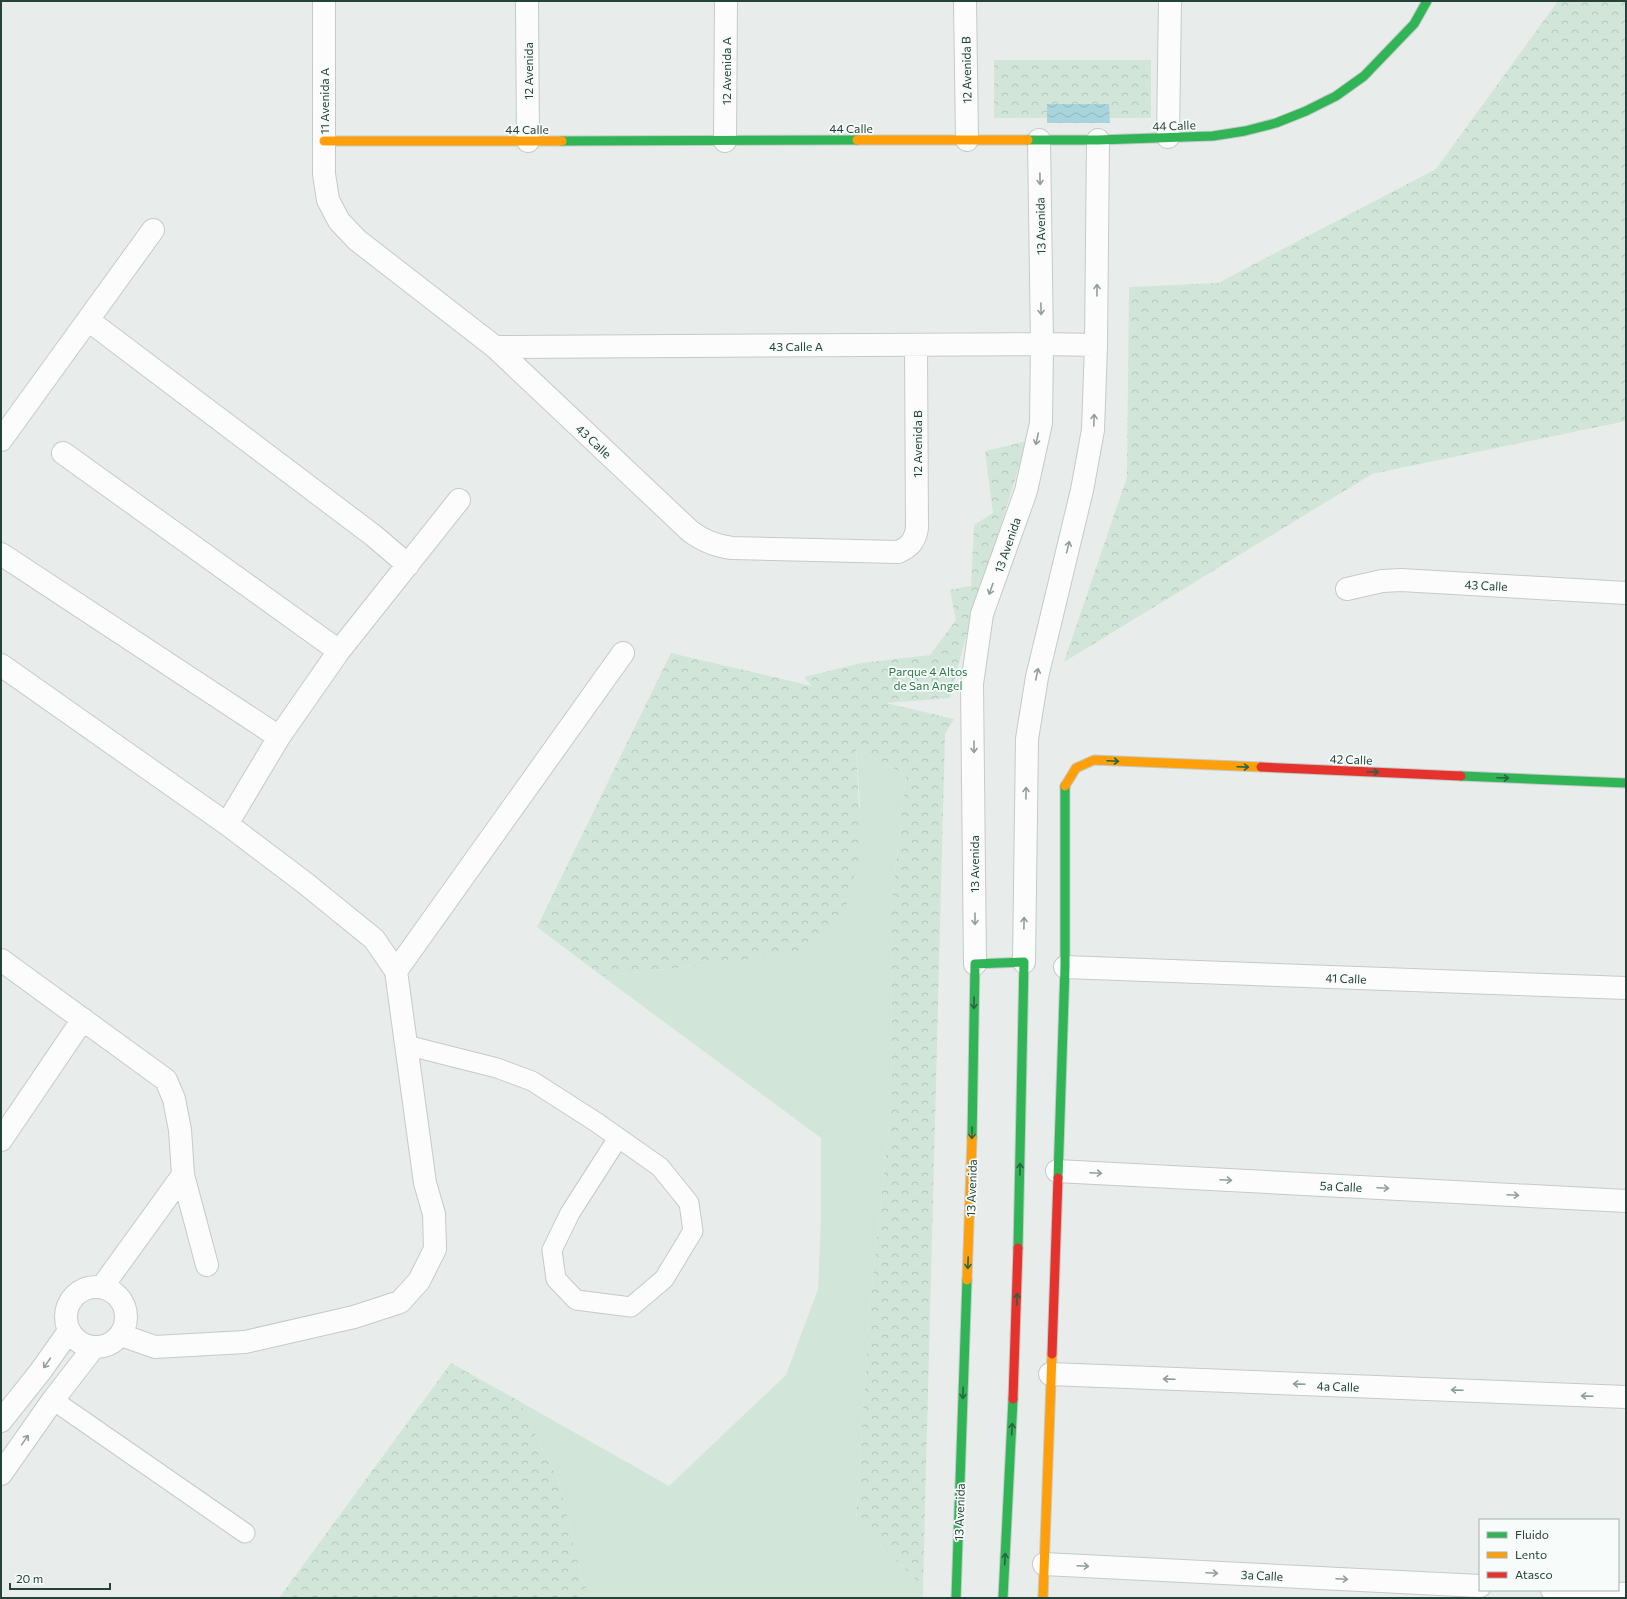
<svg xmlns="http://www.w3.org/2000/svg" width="1627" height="1599" viewBox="0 0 1627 1599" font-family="Commissioner,sans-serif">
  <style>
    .green { fill: #d1e6d8 }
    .forest { fill: url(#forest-crowns) }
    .water { fill: url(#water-waves) }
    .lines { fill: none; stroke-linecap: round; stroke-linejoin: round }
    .lane-casing { stroke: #c5cac8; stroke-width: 21 }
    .street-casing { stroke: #c5cac8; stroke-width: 24 }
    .fast-casing { stroke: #c3cbc8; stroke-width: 11 }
    .slow-casing { stroke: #c3cbc8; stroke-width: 11 }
    .jam-casing { stroke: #c3cbc8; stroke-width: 11 }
    .lane { stroke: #fcfcfc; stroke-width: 19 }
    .street { stroke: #fcfcfc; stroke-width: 22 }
    .fast { stroke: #30b455; stroke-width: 9 }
    .slow { stroke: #ff9f0a; stroke-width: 9 }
    .jam { stroke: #e5322d; stroke-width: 9 }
    .oneway { stroke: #909f9b }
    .oneway2 { stroke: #286442 }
    .labels { text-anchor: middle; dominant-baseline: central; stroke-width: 3.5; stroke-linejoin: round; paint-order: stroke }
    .street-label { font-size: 12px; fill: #24423a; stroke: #f7fbf9 }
    .park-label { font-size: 12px; fill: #2d7a4b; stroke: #f7fbf9 }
  </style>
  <defs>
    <pattern id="forest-crowns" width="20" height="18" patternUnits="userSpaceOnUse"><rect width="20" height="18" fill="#d1e6d8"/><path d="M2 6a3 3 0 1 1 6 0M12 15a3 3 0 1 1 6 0" fill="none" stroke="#b3c6ba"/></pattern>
    <pattern id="water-waves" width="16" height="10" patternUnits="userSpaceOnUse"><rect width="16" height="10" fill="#a9d4db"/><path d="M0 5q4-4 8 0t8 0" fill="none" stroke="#91b7bd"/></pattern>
  </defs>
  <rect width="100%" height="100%" fill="#e8edeb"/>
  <path class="green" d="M856,748L906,775L891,912L892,1099L870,1305L856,1522L923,1586V1598H592L582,1580L559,1482L519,1401L669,1486L786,1375L818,1289L821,1218V1138L602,976L714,964L805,951L860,806Z"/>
  <path class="forest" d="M1558,1H1626V421L1372,474L1064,662L1127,477L1129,287L1218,283L1436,169Z
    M994,60H1151V118H994Z
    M1027,441L964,644L950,698L886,703L954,719L945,734L923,1586L856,1522L870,1305L892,1099L891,912L906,775L856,748L861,851L844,913L805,951L714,964L602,976L537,927L671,653L812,686L804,677L861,663L930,655L956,620L950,590L971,586L974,525L993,513L985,451Z
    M451,1363L519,1401L559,1482L582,1580L592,1598H279Z"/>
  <path class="water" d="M1047,104H1109L1110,123H1047Z"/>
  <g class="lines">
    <defs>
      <path id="lane" d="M406,1045L497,1068L532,1081L596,1122L660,1167L689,1203L693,1231L664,1279L631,1307L576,1300L556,1279L552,1250L570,1213L618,1138
        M53,1400L245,1533"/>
      <path id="street" d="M324,1V174L328,200L339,221L357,240L495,347L690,531C703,541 715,546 732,548L898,552C910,547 915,541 917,528L916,345
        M527,1L528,141
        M965,1L967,140
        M1168,137L1170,1
        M725,141L726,1
        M88,320L374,536L408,565
        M495,347L1042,344L1096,345
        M1,440L153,230
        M63,453L339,651
        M1,554L279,737
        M1347,589L1382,581L1401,580L1626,593
        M1,665L227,824L305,883L374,939L396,971
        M227,824L279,737L339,651L459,500
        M1,960L166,1080L174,1099L180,1130L183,1175L207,1265
        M1024,962L1027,739L1037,677L1082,490L1093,430L1096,345L1098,140
        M975,964L972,684L982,614L1026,491L1041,423L1042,344L1039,140
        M1065,967L1626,988
        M1,1140L83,1019
        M1057,1171L1626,1201
        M66 1317a30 30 0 1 1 60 0a30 30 0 1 1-60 0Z
        M102,1287L183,1175
        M121,1335L155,1347L245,1342L354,1317L400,1302L419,1281L435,1249L434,1214L425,1183L396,971L623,653
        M1050,1374L1626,1397
        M1,1421L40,1372L69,1331
        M1,1474L53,1400L94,1347
        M1044,1564L1480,1586
        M1552,1590L1626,1594"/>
      <path id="fast" d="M1028,140H1098L1213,136L1245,131L1276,123L1306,111L1336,96L1364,76L1414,24L1427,1
        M562,141L857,140
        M1461,776L1626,783
        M972,1138L975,964L1024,962L1018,1248
        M1058,1178L1065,967V786
        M956,1598L967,1280
        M1003,1598L1013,1399"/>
      <path id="slow" d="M857,140H1028
        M324,141H562
        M1065,786L1076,768L1094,760L1261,767
        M967,1280L972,1138
        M1043,1598L1052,1354"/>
      <path id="jam" d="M1261,767L1461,776
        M1052,1354L1058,1178
        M1013,1399L1018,1248"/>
    </defs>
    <use href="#lane" class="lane-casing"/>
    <use href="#street" class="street-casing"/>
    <use href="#fast" class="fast-casing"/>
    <use href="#slow" class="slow-casing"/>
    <use href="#jam" class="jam-casing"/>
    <use href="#lane" class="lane"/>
    <use href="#street" class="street"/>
    <use href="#fast" class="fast"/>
    <use href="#slow" class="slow"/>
    <use href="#jam" class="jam"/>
  </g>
  <defs><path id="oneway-shaft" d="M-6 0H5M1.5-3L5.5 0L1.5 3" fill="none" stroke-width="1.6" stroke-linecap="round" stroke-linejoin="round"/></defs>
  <g class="oneway">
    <use href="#oneway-shaft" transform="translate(1040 179) rotate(89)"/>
    <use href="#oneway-shaft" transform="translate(1097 290) rotate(-90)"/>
    <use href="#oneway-shaft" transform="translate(1041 309) rotate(89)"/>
    <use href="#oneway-shaft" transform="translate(1094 420) rotate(-88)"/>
    <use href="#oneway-shaft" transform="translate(1037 439) rotate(103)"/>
    <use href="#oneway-shaft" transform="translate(1068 547) rotate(-76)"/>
    <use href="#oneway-shaft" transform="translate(991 589) rotate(109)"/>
    <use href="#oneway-shaft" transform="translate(1037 674) rotate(-78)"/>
    <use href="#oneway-shaft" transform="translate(974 747) rotate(90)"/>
    <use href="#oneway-shaft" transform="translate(1026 793) rotate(-89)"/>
    <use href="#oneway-shaft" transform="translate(975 919) rotate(90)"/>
    <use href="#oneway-shaft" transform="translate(1024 923) rotate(-89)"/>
    <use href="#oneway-shaft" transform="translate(1096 1173) rotate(3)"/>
    <use href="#oneway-shaft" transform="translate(1226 1180) rotate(3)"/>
    <use href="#oneway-shaft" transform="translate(1383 1188) rotate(3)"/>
    <use href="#oneway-shaft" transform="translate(1513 1195) rotate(3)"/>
    <use href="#oneway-shaft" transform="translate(47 1363) rotate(125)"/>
    <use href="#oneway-shaft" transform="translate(1169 1379) rotate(-178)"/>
    <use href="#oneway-shaft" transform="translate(1299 1384) rotate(-178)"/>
    <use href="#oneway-shaft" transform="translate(1457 1390) rotate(-178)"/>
    <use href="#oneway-shaft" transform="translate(1587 1396) rotate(-178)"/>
    <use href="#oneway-shaft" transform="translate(25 1440) rotate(-55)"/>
    <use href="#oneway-shaft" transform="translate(1083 1566) rotate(3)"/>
    <use href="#oneway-shaft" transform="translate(1212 1573) rotate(3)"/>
    <use href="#oneway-shaft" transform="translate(1342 1579) rotate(3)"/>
  </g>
  <g class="oneway2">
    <use href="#oneway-shaft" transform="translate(1113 761) rotate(3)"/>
    <use href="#oneway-shaft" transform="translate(1243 767) rotate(2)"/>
    <use href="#oneway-shaft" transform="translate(1373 772) rotate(2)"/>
    <use href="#oneway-shaft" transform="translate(1503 778) rotate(2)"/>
    <use href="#oneway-shaft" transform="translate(974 1003) rotate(91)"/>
    <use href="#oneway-shaft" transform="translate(972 1133) rotate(91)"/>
    <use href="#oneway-shaft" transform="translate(1020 1169) rotate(-89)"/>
    <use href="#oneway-shaft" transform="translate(968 1263) rotate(92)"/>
    <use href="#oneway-shaft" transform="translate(1017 1299) rotate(-88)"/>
    <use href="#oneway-shaft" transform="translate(963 1393) rotate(92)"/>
    <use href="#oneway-shaft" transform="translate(1012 1429) rotate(-87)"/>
    <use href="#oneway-shaft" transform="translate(1005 1559) rotate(-87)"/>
  </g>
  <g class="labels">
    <g class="street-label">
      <text transform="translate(966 70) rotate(-91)">12 Avenida B</text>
      <text transform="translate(528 71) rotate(-90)">12 Avenida</text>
      <text transform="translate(726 71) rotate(-90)">12 Avenida A</text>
      <text transform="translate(324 101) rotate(-90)">11 Avenida A</text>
      <text transform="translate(1174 125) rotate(-2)">44 Calle</text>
      <text x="851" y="128">44 Calle</text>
      <text x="527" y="129">44 Calle</text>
      <text transform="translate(1040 226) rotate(-91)">13 Avenida</text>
      <text x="796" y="346">43 Calle A</text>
      <text transform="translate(594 441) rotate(43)">43 Calle</text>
      <text transform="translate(917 444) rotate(-90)">12 Avenida B</text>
      <text transform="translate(1007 545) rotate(-71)">13 Avenida</text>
      <text transform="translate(1486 585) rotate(3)">43 Calle</text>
      <text transform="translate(1351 759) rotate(2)">42 Calle</text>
      <text transform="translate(974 864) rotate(-90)">13 Avenida</text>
      <text transform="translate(1346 978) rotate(2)">41 Calle</text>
      <text transform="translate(1341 1186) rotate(3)">5a Calle</text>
      <text transform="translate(971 1188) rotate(-88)">13 Avenida</text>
      <text transform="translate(1338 1386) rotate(2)">4a Calle</text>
      <text transform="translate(959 1512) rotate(-88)">13 Avenida</text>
      <text transform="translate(1262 1575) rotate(3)">3a Calle</text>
    </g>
    <g class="park-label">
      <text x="928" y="671">Parque 4 Altos<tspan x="928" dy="14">de San Angel</tspan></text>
    </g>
  </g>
  <rect width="1627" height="1599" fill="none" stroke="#24423a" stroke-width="4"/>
  <rect x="1479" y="1519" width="140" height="72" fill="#f7fbf9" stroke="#a3b1ad"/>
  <rect x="1487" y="1532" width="20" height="6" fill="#30b455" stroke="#a3b1ad"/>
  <text x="1515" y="1539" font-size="12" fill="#24423a">Fluido</text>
  <rect x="1487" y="1552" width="20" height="6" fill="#ff9f0a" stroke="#a3b1ad"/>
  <text x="1515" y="1559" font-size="12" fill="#24423a">Lento</text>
  <rect x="1487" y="1572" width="20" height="6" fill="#e5322d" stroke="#a3b1ad"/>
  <text x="1515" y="1579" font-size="12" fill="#24423a">Atasco</text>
  <path d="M10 1583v6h100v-6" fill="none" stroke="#24423a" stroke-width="2"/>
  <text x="16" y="1583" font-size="12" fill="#24423a" stroke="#f7fbf9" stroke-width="3" paint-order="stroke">20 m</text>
</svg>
